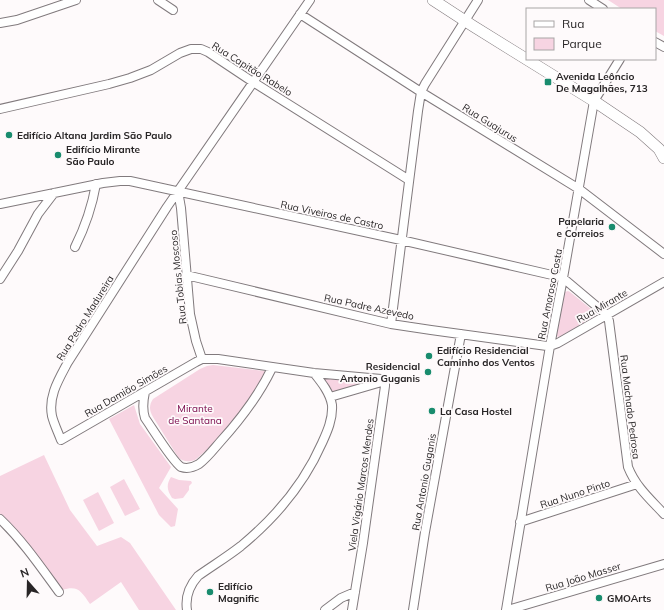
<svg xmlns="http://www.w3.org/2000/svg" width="664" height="610" viewBox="0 0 664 610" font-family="Mulish,sans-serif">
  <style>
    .green { fill: #f7d4e2 }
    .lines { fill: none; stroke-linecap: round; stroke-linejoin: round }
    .minor-casing { stroke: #817a7d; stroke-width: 10 }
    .major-casing { stroke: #817a7d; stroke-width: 12 }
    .minor { stroke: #fff; stroke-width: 8 }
    .major { stroke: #fff; stroke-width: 11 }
    .poi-dot { fill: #198c6e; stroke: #fefafb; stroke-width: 1.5 }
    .labels { text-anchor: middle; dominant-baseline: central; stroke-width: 3.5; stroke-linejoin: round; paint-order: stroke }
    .street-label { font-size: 10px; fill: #282526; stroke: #fefafb }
    .poi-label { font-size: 10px; font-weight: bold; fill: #282526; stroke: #fefafb; text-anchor: start }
    .park-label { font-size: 10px; fill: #770448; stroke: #fefafb }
  </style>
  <rect width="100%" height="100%" fill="#fefafb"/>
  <path class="green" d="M608,0H664V36L655,31V9H622Z
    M568,291L570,292L596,313V316L559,337L556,336L557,333L564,294L565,292Z
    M213,365L264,371L266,373V375L224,435L195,460C188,462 183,462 178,457L153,417C149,410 149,405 153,399L200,369L207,366Z
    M319,376L372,382L330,393Z
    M134,405L140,424L171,467L159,488L178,509L175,526L171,527L159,515L109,419Z
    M44,455L70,510L97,546L121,537L130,543L176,610H139L121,582L90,604C81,591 78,585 62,590L0,516V476Z
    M171,477L179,480L191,481L192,483L189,486V490L183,498L175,499L172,498C167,490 166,485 171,477Z
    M124,479L140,509L125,516L110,487Z
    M98,492L114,523L99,531L83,500Z"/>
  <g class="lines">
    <defs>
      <path id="minor" d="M158,0L173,10
        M310,0L167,207L68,362C59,379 48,396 52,416C54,424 58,432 61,440L196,362L202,359H218L314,373L381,379L385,381
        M589,0L603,9
        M300,14L421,92L579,189L664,254
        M0,23L17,20L76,0
        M655,42L664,47
        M0,109L109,84L130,78L151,70L180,53L191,49H201L208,52L253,82L409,180
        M178,191L181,208L190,314L196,341L202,359
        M0,204L103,183L120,181H130L401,240L552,275L563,278L607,315L609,321L628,467C636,487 650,499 664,514
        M75,247C85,227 92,207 96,184
        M186,275L391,324L431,330L547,346H550L558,343L664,282
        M0,279L18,251L38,214L54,193
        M391,324L418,111L421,92L425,84L478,0
        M145,392C143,401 142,409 145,418C152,428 173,462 181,467C187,469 194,467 199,464C207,458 213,450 220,442C240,420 259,395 272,368
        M330,397L385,381
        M0,519C23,541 40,566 59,592
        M520,522L637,484
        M187,610C185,597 190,585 198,576C212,566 227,557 241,546C275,518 304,484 322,443C327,432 333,419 332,405C330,393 322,383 314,373
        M325,610L341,598L355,592
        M352,610L363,543L385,386V381
        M413,610L425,532L461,334
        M506,610L550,346L563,278L594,101L620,59
        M508,610L664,564"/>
      <path id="major" d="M433,0L473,26L594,101L640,132L659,149L664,158"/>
    </defs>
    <use href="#minor" class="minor-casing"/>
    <use href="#major" class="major-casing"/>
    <use href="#minor" class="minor"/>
    <use href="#major" class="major"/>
  </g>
  <g class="poi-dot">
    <rect x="544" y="78" width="8" height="8" rx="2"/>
    <circle cx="9" cy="135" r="4"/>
    <circle cx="58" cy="155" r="4"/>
    <circle cx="612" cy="227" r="4"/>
    <circle cx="429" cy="356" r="4"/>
    <circle cx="428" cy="372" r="4"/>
    <circle cx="432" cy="411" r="4"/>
    <circle cx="210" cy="592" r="4"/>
    <circle cx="599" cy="598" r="4"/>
  </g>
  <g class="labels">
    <g class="street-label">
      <text transform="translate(252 69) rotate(32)">Rua Capitão Rabelo</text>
      <text transform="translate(490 123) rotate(32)">Rua Guajurus</text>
      <text transform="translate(332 215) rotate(12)">Rua Viveiros de Castro</text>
      <text transform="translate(178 277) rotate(-96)">Rua Tobias Moscoso</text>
      <text transform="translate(550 294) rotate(-79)">Rua Amoroso Costa</text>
      <text transform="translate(602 306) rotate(-30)">Rua Mirante</text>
      <text transform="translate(369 307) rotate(12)">Rua Padre Azevedo</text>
      <text transform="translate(85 318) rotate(-58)">Rua Pedro Madureira</text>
      <text transform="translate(126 391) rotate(-30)">Rua Damião Simões</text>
      <text transform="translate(630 407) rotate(83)">Rua Machado Pedrosa</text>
      <text transform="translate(424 482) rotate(-80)">Rua Antonio Guganis</text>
      <text transform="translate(361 485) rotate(-82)">Viela Vigário Marcos Mendes</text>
      <text transform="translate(575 494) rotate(-18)">Rua Nuno Pinto</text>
      <text transform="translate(583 577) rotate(-17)">Rua João Masser</text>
    </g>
    <g class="poi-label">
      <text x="556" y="76">Avenida Leôncio<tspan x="556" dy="12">De Magalhães, 713</tspan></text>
      <text x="17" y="135">Edifício Altana Jardim São Paulo</text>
      <text x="66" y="149">Edifício Mirante<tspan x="66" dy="12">São Paulo</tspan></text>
      <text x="604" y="221" text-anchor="end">Papelaria<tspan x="604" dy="12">e Correios</tspan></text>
      <text x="437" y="350">Edifício Residencial<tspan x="437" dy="12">Caminho dos Ventos</tspan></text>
      <text x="420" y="366" text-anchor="end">Residencial<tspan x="420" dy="12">Antonio Guganis</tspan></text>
      <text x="440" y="411">La Casa Hostel</text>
      <text x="218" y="586">Edifício<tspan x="218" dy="12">Magnific</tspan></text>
      <text x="607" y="598">GMOArts</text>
    </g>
    <g class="park-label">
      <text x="195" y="408">Mirante<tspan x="195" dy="12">de Santana</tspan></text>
    </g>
  </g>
  <rect x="526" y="8" width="130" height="52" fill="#fefafb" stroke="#a8a5a6"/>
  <rect x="534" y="21" width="20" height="6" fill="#ffffff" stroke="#a8a5a6"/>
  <text x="562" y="28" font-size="12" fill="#282526">Rua</text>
  <rect x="534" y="38" width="20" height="12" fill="#f7d4e2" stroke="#a8a5a6"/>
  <text x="562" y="48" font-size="12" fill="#282526">Parque</text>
  <g transform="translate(28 582) rotate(340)" stroke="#fefafb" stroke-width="3" paint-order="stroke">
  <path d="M0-3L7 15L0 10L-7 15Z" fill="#282526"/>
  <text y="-6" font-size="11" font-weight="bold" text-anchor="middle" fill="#282526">N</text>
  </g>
</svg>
